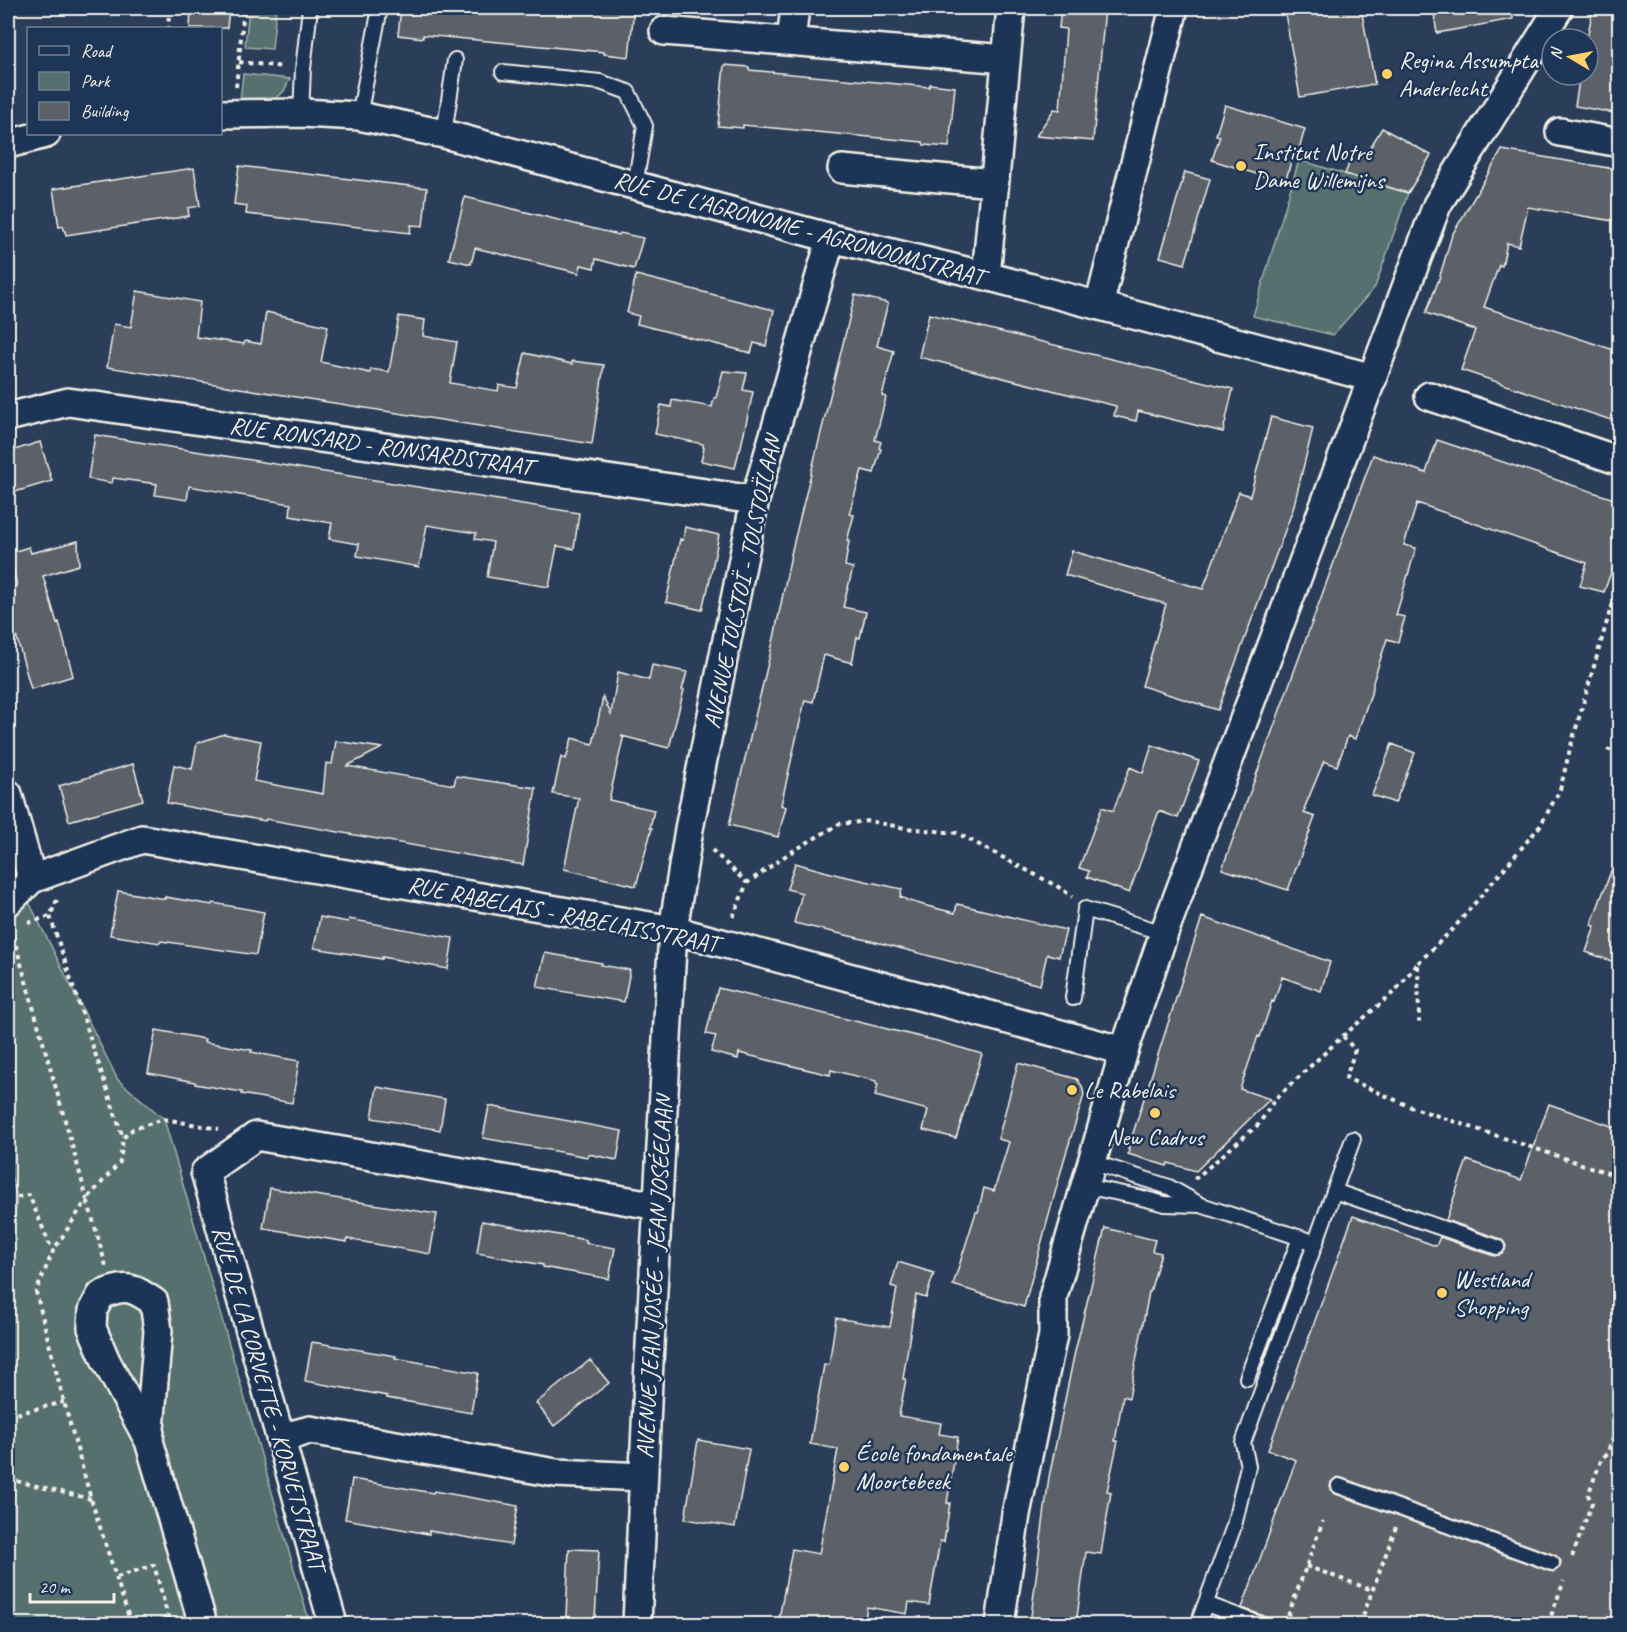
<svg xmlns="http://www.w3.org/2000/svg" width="1627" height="1632" viewBox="0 0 1627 1632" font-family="Caveat,sans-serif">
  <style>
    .green { fill: #54706e; stroke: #a4b0ab; stroke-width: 1.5 }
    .building { fill: #5c6167; stroke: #f4f1e8; stroke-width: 1.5; fill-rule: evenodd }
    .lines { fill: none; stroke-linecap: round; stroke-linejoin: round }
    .service-casing { stroke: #f4f1e8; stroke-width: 18 }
    .minor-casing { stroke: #f4f1e8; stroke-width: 32 }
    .path { stroke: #f4f1e8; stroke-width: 4; stroke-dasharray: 4.5 4.5; stroke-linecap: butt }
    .service { stroke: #1d3557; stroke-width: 14 }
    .minor { stroke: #1d3557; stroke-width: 27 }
    .poi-dot { fill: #ffd166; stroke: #1d3557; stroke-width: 2 }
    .labels { text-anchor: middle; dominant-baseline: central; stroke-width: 5; stroke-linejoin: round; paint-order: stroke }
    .poi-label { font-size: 24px; fill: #f4f1e8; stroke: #1d3557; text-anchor: start }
    .street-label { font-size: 24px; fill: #f4f1e8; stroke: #1d3557 }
  </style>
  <rect width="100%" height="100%" fill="#2a3e5a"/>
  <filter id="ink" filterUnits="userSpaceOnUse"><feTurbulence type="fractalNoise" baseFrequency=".0167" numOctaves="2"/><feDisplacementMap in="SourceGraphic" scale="12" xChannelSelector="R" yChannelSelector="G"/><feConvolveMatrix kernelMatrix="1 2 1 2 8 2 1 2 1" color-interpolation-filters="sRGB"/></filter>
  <g filter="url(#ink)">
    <path class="green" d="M249,8H276L272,49L245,47Z
      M243,74L290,79L284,91L271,103L240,101Z
      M1299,160L1408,193L1375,287L1333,335L1253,316Z
      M8,826L30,904L118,1080L164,1119L310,1624H8V1279L17,1197L8,1164Z"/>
    <path class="building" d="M191,8H229L227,28H190Z
      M401,8H634L629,57L604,54V52L423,35V38L398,35Z
      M1061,8H1105L1093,141L1036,136L1054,109L1060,110L1066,29L1059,28Z
      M1284,8H1361L1375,84L1300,97Z
      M1433,8H1512L1513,19L1437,33Z
      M1593,8H1620V114L1575,106L1580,75H1588L1587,39Z
      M724,65L749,67V70L929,87L930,84L955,87L949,147L924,145L923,142L743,125V128L718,126Z
      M1225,105L1305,129L1296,159L1292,158L1285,183L1212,160L1220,136L1216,135Z
      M1382,128L1431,155L1408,193L1345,174L1354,151L1365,156Z
      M1502,150L1620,170V222L1528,207L1519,246L1507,243L1502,266L1499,265L1484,307L1620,352V423L1461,370L1475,330L1426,313L1439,279L1452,235Z
      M239,166L427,188L423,226L411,225L410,233L246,214L247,206L234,204Z
      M194,168L200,206L188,208L189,216L66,235L63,226L59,227L53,189Z
      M1185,172L1210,179L1185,264L1160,257Z
      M465,197L619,235L620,233L643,238L634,269L596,259L594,268L581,265L579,273L475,248L471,264L449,259Z
      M636,275L774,310L766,346L754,343L751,353L637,324L639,316L627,313Z
      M137,291L200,302L196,337L244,344L245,341L261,344L266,312L328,326L321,362L370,373L371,369L389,372L399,316L425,320L423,336L457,342L450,383L498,391L499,385L517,388L525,353L572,364V361L604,365L592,444L107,367L114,324L131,327Z
      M855,295L888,303L877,346L894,351L882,396L886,397L875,440L881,442L879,448L881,449L874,473L862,470L849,514L854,515L847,541H849L845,566L853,568L843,607L866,612L860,638L857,637L852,663L824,655L813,702L805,700L781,805L786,807L778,837L729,825L774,638L792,550Z
      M929,314L1233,389L1223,432L1138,411L1136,421L1114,416L1116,406L919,357Z
      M723,371L747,373L743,390L753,392L740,451H739L735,468L701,461L704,448L703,447V444L655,434L661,405L671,407L672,400L712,407L714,398H716Z
      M1271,417L1313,428L1293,509L1218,710L1142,686L1166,604L1065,575L1072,551L1203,589L1238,494L1239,492L1250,496Z
      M95,435L579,513L574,549L557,546L549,587L487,577L493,542L475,539L476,533L427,525L419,567L357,556L359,544L329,539L332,523L290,516L291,504L189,486L187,500L155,495L157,484L113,478L112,483L88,479Z
      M1437,440L1620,501V547L1604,592L1580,586L1587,563L1417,503L1404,545L1416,548L1396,615L1405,617L1398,642L1387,639L1373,682V688L1355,739L1348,736L1337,766L1324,761L1304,809L1306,810L1304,813L1315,817L1288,890L1222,869L1373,455L1426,473Z
      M40,442L52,481L8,494V452Z
      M685,527L719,535L707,593H706L702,610L666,602L680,539L683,540Z
      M78,541L79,565L43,576L57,623L59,622L73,676L31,689L8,606V589L17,586L9,553L29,547L31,553Z
      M652,665L687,672L682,690H684L669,748L622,736L623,739L609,800L654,810L650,828H652L636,886L564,869L579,798L553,794L561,757L566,759L572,738L593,744L603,697L611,714L618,672L649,680Z
      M224,734L261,741L254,781L323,794L326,763L332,764L336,741L382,748L347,766L454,785L456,776L536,788L523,865L266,819L265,821L167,803L174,765L192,769L197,743Z
      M1392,744L1415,753L1395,803L1372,795Z
      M1152,745L1199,761L1178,818L1159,811L1129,893L1087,877L1089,871L1079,868L1102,807L1113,811L1130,767L1143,773Z
      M133,764L143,800L69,821L59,786Z
      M1617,855H1620V964L1586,952L1595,926L1591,925Z
      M795,863L838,875L902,889L900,897L906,899V900L927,906L955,913L957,904L1066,930L1059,957L1047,954L1040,985L884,944L794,923L802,893L787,889Z
      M118,891L165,899V897L212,905L213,903L264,912L256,955L161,941L160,943L110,935Z
      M320,917L348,922L349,919L453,938L448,969L382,957V959L314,948Z
      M1202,917L1330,962L1321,991L1282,977L1274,1002L1272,1001L1260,1037L1258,1036L1240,1089L1270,1099L1196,1171L1168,1163L1167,1166L1128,1154L1129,1150L1128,1149Z
      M545,953L602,963L601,965L630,970L624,1002L537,987Z
      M718,988L937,1041L982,1054L956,1138L923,1130L928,1110L875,1096L878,1084H876V1081L831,1070L830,1075L739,1053L738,1059L711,1052L716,1036L706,1034Z
      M156,1030L205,1039L204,1042L252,1050L251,1052L299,1061L292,1103L241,1094L242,1092L195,1084V1082L148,1073Z
      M1018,1063L1077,1079L1082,1086L1084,1095L1064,1160L1024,1307L953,1285L976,1212H978L984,1188L994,1191L1009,1142L998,1139Z
      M377,1087L445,1099L440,1130L372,1118Z
      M1549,1104L1620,1129V1624H1269L1267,1619L1264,1616L1242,1608L1296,1460L1268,1450L1353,1216L1436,1246L1440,1237L1494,1256L1502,1254L1505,1250L1506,1246L1504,1242L1500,1239L1446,1220L1467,1160L1521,1180ZM1337,1477L1342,1478L1555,1555L1561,1561L1560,1567L1554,1572L1549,1571L1336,1494L1332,1491L1330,1487L1331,1482Z
      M489,1106L622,1131L617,1160L588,1154V1157L483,1138Z
      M270,1188L437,1214L430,1254L347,1239V1242L263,1228Z
      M482,1221L586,1240V1243L615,1248L609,1279L543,1267V1265L477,1253Z
      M1105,1228L1155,1240L1152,1251L1161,1253L1150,1292H1149L1129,1398L1123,1396L1115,1441H1118L1107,1491L1111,1492L1101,1554L1086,1552L1076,1624H1030L1049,1477L1074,1356Z
      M898,1262L934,1273L926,1298L916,1295L903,1379H906L899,1416L941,1423L939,1434L958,1437L947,1503H950L944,1542L940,1541L929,1605L909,1602L907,1614L867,1607L864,1624H778L792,1549L819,1554L838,1449L810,1444L824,1365H829L836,1318L890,1327L897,1288L891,1286Z
      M312,1342L396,1356L395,1358L478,1373L471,1413L387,1398V1396L305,1381Z
      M590,1360L609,1383L554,1426L536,1403Z
      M698,1440L749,1449L735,1527L685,1519Z
      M352,1479L433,1493L434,1491L518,1506L511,1545L429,1531V1534L345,1519Z
      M569,1549L599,1550L595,1619L566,1617Z"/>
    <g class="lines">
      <defs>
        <path id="service" d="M503,72L600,82L628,92L645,126L635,185
          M301,113L303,69L310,8
          M359,116L380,8
          M444,134L455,60
          M1073,998L1085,909L1164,933
          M1092,1162L1169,1187L1201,1205L1316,1243
          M1084,1186L1138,1197L1165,1204L1200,1205
          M1334,1191L1497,1247
          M1247,1378L1300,1238
          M1339,1486L1552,1563
          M1206,1604L1260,1624
          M1198,1624L1234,1526L1248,1466L1243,1443L1353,1139"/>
        <path id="minor" d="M664,31L1006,59
          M791,41L795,8
          M220,114L301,113L359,116L444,134L831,238L986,276L1373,378
          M1560,132L1620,143
          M8,144L46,134
          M842,169L994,183
          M986,276L1011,8
          M1099,306L1174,8
          M1429,396L1620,461
          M8,417L68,402L755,500
          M8,794L32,879
          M8,902L32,879L142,839L673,930L1124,1051
          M280,1438L310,1430L556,1473L643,1477
          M149,1441L158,1331L154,1302C132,1287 126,1284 101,1295L93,1310L92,1328L106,1361L149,1441L203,1624
          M333,1624L205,1172L256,1136L658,1206
          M637,1624L648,1381L673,930L689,829L755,500L831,238
          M1000,1624L1016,1514L1053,1335V1297L1124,1051L1164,933L1437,205L1559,8"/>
      </defs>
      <use href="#service" class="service-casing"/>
      <use href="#minor" class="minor-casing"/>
      <path class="path" d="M168,8L169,28
        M239,62L283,67
        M236,87L244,8
        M1607,749L1620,754
        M712,850L747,883
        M50,916L123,1138
        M733,917L747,883L788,854L839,824L869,821L905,828L957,833L1062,889L1072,897
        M28,923L50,916L57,900
        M11,928L87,1199L53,1251L36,1292L64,1402L91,1499L131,1624
        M1418,963L1453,929L1540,826L1560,790L1570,749L1610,611L1617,595H1620
        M1343,1036L1355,1050L1346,1078L1411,1107L1620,1177
        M1194,1177L1196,1178L1259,1124L1275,1099L1343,1036L1395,991L1418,963L1419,1022
        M8,1199L29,1195L52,1250
        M106,1266L87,1199L120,1162L123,1138L133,1129L164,1119L219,1129
        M8,1416L64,1402
        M8,1479L91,1499
        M1572,1557L1592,1503L1588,1495L1602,1458L1607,1454L1620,1420
        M1306,1566L1372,1590
        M117,1577L154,1565L170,1624
        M1285,1624L1323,1521
        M1360,1624L1396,1527
        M1548,1624L1564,1581"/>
      <use href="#service" class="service"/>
      <use href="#minor" class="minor"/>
    </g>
  </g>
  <g class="poi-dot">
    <circle cx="1387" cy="74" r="6"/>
    <circle cx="1241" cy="166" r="6"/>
    <circle cx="1072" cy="1090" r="6"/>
    <circle cx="1155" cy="1113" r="6"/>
    <circle cx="1442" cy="1293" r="6"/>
    <circle cx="844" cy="1467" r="6"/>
  </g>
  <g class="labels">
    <g class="poi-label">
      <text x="1399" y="60">Regina Assumpta<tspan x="1399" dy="28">Anderlecht</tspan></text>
      <text x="1253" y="152">Institut Notre<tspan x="1253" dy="28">Dame Willemijns</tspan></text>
      <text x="1084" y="1090">Le Rabelais</text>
      <text x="1155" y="1137" text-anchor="middle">New Cadrus</text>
      <text x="1454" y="1279">Westland<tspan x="1454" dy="28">Shopping</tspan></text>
      <text x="856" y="1453">École fondamentale<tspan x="856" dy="28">Moortebeek</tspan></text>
    </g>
    <g class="street-label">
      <text transform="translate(799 228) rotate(15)">RUE DE L'AGRONOME - AGRONOOMSTRAAT</text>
      <text transform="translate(381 446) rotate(8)">RUE RONSARD - RONSARDSTRAAT</text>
      <text transform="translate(742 582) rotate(-78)">AVENUE TOLSTOÏ - TOLSTOÏLAAN</text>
      <text transform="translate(563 914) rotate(11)">RUE RABELAIS - RABELAISSTRAAT</text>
      <text transform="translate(654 1277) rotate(-87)">AVENUE JEAN JOSÉE - JEAN JOSÉELAAN</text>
      <text transform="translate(269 1398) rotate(74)">RUE DE LA CORVETTE - KORVETSTRAAT</text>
    </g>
  </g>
  <rect width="1627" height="1632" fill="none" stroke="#1d3557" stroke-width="30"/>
  <rect x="15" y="15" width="1597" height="1602" fill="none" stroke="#f4f1e8" stroke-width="2" filter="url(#ink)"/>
  <rect x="27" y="27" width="195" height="108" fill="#1d3557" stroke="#738091" stroke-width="1.5"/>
  <rect x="39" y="46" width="30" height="9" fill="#1d3557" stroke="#738091" stroke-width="1.5"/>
  <text x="81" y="57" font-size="18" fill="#f4f1e8">Road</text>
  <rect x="39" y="72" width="30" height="18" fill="#54706e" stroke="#738091" stroke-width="1.5"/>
  <text x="81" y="87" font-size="18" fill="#f4f1e8">Park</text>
  <rect x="39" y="102" width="30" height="18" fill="#5c6167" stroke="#738091" stroke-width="1.5"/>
  <text x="81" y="117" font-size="18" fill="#f4f1e8">Building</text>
  <g transform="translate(1570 57) rotate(280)"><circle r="28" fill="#1d3557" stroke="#738091" stroke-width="1.5"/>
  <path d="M0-4.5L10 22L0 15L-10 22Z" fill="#ffd166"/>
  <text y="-9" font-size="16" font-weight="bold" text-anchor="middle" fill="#f4f1e8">N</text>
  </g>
  <path d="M30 1593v9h84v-9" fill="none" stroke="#f4f1e8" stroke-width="3"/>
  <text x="39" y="1593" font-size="18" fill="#f4f1e8" stroke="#1d3557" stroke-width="4.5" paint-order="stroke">20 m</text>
</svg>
